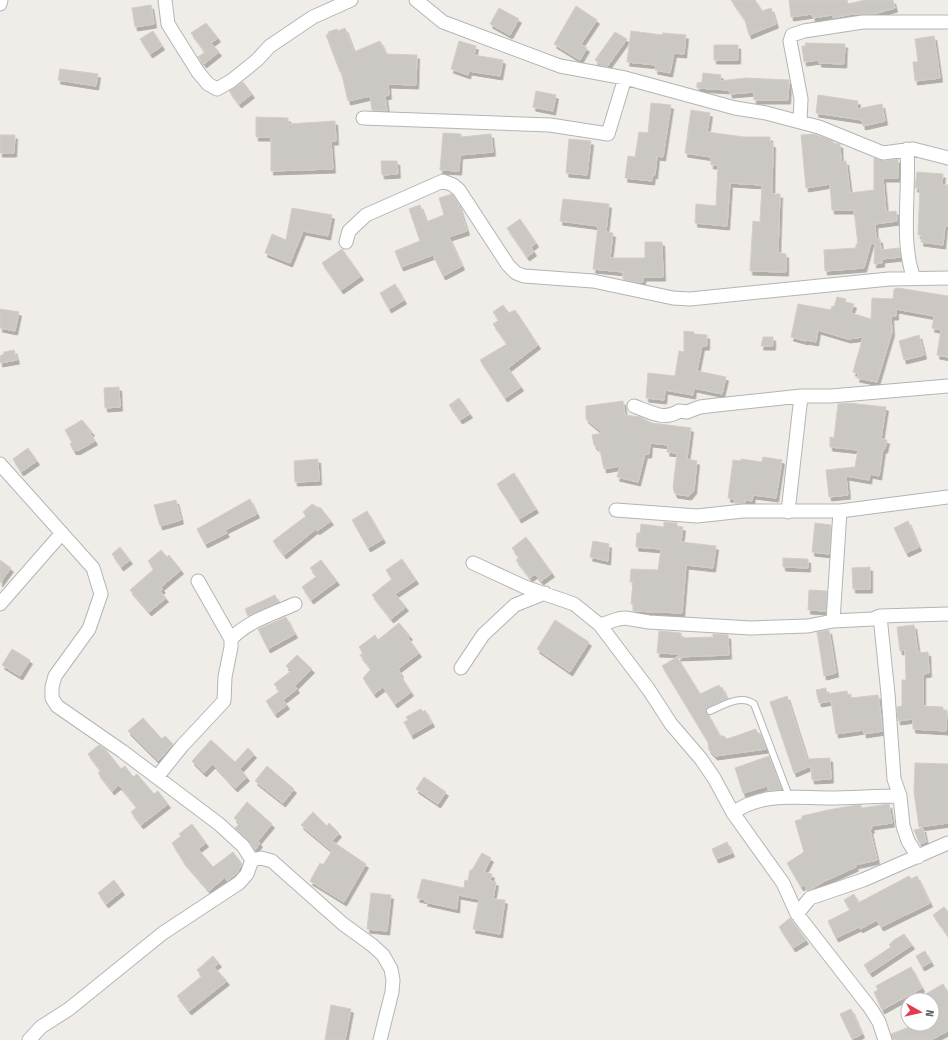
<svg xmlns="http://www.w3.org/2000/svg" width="948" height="1040" viewBox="0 0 948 1040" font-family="'Fira Sans Condensed',sans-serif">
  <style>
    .building { fill: #cbc7c3; stroke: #d4cdc6; filter: url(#shadow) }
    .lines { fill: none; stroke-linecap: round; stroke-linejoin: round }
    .lane-casing { stroke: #b2b5b8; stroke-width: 8 }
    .street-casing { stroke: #b2b5b8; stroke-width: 15 }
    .lane { stroke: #fff; stroke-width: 6 }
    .street { stroke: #fff; stroke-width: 13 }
  </style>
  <defs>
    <filter id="shadow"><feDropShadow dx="2.5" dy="4" stdDeviation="0" flood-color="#0004"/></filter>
  </defs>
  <rect width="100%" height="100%" fill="#f0ece7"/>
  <path class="building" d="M731,0H755L762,11L771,8L776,24L749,35L745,20Z
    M789,0H847L848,4L865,0H893L895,8L874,14H853L833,18L832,15L813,18L812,14L791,17Z
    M151,5L154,24L135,27L132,8Z
    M576,6L597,20L581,44L587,48L580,60L554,44Z
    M499,8L519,19L510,35L490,24Z
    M206,23L218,38L211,43L219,52L204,64L198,57L205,52L191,33Z
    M345,28L354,52L380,41L386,54L417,55L416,85L388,84L389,95L385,96L387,111L372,110L370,96L348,101L341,71L340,72L326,35L329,34L328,32L337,29L338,31Z
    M153,31L162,46L150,54L140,39Z
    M631,31L662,35L663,33L686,35L684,54L674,53L670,73L655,70L656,65L627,62Z
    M615,32L627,39L607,67L602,66L595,60Z
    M934,36L940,78L915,81L913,62H918L915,39Z
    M459,41L476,46L474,55L503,60L500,76L469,71L468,75L451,69Z
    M805,43L845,44L844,64L819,63V60L804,62L802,46H806Z
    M714,45H738V60H714Z
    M60,69L98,74L96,86L58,80Z
    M703,73L721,75L720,81L745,78L789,80L788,100H754V92L730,94L729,90L697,88V83L702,82Z
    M243,82L252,94L239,104L229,91Z
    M536,91L556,95L553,111L533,107Z
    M818,95L858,101L857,109L882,104L885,121L863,126L862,120L816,113Z
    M651,103L671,105L663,157L657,156L655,175L653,174L652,181L625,178L628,156L635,157L639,132L648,133Z
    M691,110L710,113L707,132L744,137H770V142L773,144L772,194H780L778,253L786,254V272L750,271L753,221L760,222L762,185L730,183L727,226L695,223L696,204L716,206L718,165H711V157L685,153Z
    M256,117L288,118V124L335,121L336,141H331L333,169L271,171V137H256Z
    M443,133L461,134V137L491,134L493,152L460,155L459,171L440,170Z
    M814,134L833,141V143L840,144L841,162L846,161L850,193L874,190V158L884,161L898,159V178H883L886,212L896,211L897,221L875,224L876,239H880L881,250L899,248L901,257L882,259V263L874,264L875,244L871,243L864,268L825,271L824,250L856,248V244H858L854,210H832L830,184L806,188L801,135Z
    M0,135H15L14,153H0Z
    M569,139L591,141L587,175L566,173Z
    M381,161H397L398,174L382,175Z
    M917,172L943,174L942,185H948V226H945L943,245L921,242L922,235H918L920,188H915Z
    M452,194L458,203L467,231L449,237L462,266L443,276L433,255L401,267L395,251L420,241L409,209L420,205L426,222L444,215L439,198Z
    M563,199L609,204L606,232L613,233L610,258H645V242H662L663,277H643V282H634L623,279V272L593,269L598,226L560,221Z
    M292,208L332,215L328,236L303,231L290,263L265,253L272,234L286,240Z
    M520,219L536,243L531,247L534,252L527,257L507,228Z
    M342,249L361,276L341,290L322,263Z
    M395,284L404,300L389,309L380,293Z
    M898,288L948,296V357L937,355L941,330L932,328L934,316L896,309V316H891L892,332L877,382L857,378L858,374L853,372L863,337L848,339L818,330L816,342L806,340V341L791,337L798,304L831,310L832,306L834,307L837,297L846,299L845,302L854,304L851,313L871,319L872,298L893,299L894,289Z
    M503,305L509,313L515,310L538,345L508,368L521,387L505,398L480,360L507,344L493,324L499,320L493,312Z
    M0,309L19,312L15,331L0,328Z
    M684,331L694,332V334L707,335V346H702L697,371L726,377L722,394L694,388L693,395L665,390L664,400L646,398L648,373L675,376L679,351L684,352Z
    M919,335L924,355L904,360L899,341Z
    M763,337H773V346H761Z
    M14,350L17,360L0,363V356L4,354V352Z
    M119,387L120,407L105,408L104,388Z
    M459,398L470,414L460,420L449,405Z
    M623,401L625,415L640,417L652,423L691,428L687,459L697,461L694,490L689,496L675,494L673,488L677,453L667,452L668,445L650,443L649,454H645L638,482L617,477L620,466L604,469L600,450L594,445L592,435L603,433L586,419V406Z
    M847,403L886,407L881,439L887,440L885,449H883L879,476L870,474L869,480L846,476L848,495L829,497L826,470L855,467L858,450L830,447V437L834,438L838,404Z
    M82,420L92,432L90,433L95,441L77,451L76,450L74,451L70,444L72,442L65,430Z
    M28,448L37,461L21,472L13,459Z
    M763,457L782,460L776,498L753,495L752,501L745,500V503H734L735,499L728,498L733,460L741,461V459L762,462Z
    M318,459L319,481L295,482L294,461Z
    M514,473L536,509L519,519L497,484Z
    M250,499L257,514L225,530L227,533L205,544L197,529Z
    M176,500L181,520L160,526L154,505Z
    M312,504L319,508L320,507L331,521L317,531L316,529L284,555L273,541L306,516L303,512Z
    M367,511L383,539L368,548L352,520Z
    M908,521L919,547L906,553L894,528Z
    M664,522L677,523V526L683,527L681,542L716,546L713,568L686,565L682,613L633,611V604H631L633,582H630L631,569L658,570L661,549L636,547L637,533H640L641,524L664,527Z
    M815,523L831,525L829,554L812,552Z
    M526,537L552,573L541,581L535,574L530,578L516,560L519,558L512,548Z
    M593,541L609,544L608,561L590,557Z
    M120,547L130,560L121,567L112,554Z
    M161,550L167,557L169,555L181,570L161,587L163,589L160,591L166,598L149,612L130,590L154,569L148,561Z
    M783,558L808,559V568L783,567Z
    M402,559L416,580L395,594L406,607L391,619L372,595L392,579L386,570Z
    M0,560L11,568L0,583Z
    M321,560L337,581L311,600L302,587L317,576L310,568Z
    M870,567V589H853L852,568Z
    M809,590L827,591L826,611L808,610Z
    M275,595L278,602L248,616L245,609Z
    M286,617L295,634L268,649L258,629Z
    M555,620L589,642L570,672L537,649Z
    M399,623L410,636L408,638L419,653L398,669L401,674L400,675L411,692L395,704L383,687L374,694L363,678L371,669L360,655L363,653L359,647L375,635L378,640Z
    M914,625L918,653L928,652L929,673L923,674V706L943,707V710H947L946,731L913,729V719L898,721L897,707L902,706V680H906L905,650L900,651L897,627Z
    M829,630L836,673L824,676L817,632Z
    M659,631L681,633V638L713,637V634L728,635L729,655L677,657L681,654L657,653Z
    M12,649L30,660L20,676L2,665Z
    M297,655L312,669L295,686L297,689L283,700L287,705L275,714L266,701L280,691L274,684L291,671L286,666Z
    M677,657L700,694L719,685L720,688L722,687L727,699L708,707L706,711L720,736H724L727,739L756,729L758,735L761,734L766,749L715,756L709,750L708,742L662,666Z
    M826,688L827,694L847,691L848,695L851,694V698L878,695L883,731L864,734L863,730L836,734L831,701L819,703L816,690Z
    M787,696L807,759L830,758L831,779L812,780L811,766L794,773L770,702Z
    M421,709L423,712L425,710L432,723L411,735L404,722L408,720L406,717Z
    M143,718L162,739L165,736L173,744L158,761L128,731Z
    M211,740L235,762L248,748L254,754L240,769L247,777L235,788L213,764L204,773L192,761Z
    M99,745L106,750L121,769L125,766L133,777L137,774L154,794L158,791L168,804L141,825L131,812L137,807L119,785L112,791L98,773L101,771L88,754Z
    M769,756L781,789L769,791L767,786L743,793L735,768Z
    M915,763L948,764V823L919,827L914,792Z
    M267,766L294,789L283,803L255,781Z
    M424,777L446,792L438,804L416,789Z
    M247,802L272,824L258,841L260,843L255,850L249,840L235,828L240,823L234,818Z
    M889,804L892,823L871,826L872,829L870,830L877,860L855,865L856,867L825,881L811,889L807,890L804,885L801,887L787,863L804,852L795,821L802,819V816L828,810L857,805H861V808Z
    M313,812L327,826L329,823L339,833L332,841L366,864L344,902L310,881L320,863L323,865L332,851L301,825Z
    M192,824L206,843L198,849L213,867L233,852L242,864L237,873L227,881L225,877L209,891L183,861L172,843L181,836L179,834Z
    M923,828L926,842L920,844L914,830Z
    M727,842L732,853L716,859L712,849Z
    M482,853L491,858L484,872L492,874L490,881L496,882L493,899L505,900L500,934L473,929L479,899L458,895L457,909L425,902L426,900L417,898L422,879L464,888L465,880L468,881L470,870H472Z
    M909,876L911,879L917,876L930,903L881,927L877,920L860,929L859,927L836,938L828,921L850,910L844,900L854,894L858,903Z
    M114,880L122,891L106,904L98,893Z
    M371,893L391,895L387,931L367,929Z
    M944,907L948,912V936L933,915Z
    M790,918L806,940L793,948L779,927Z
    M904,934L912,945L870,973L864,965L891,947L889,945L894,940Z
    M925,951L931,962L922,967L916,956Z
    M213,956L219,963L214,967L227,981L189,1011L177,996L202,976L197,970Z
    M911,967L922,988L882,1010L874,992L878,990L876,986Z
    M943,984L948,993V1031L931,1040H893L891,1034L917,1024H932V1017L938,1010L932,1000H915Z
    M331,1005L351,1009L345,1040H325Z
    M851,1009L862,1034L852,1039L840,1014Z"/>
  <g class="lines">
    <defs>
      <path id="lane" d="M710,711C724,705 741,694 754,704L789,796"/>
      <path id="street" d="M165,0L168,24L198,72L208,84L217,89L231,81L257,60L270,46L313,17L351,0
        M416,0L443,22L560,66L625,78L735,108L766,113L819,127L883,153L913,149L948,158
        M0,4L1,0
        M363,118L550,125L608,134L625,78
        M800,122L801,99L790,41L792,35L804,31L863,22H948
        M907,149C910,188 900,244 914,278
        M346,242L349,231L366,215L443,181L453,185L459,190L508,265L516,273L524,276L593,281L673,298L690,299L889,279L948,278
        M634,406C650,412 664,421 679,411L687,412L700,407L717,405L801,396H831L948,386
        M0,464L93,568L101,594L89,629L55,676L52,687V698L57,706L122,751L219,824L243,846L252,860L247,874L239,883L163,933L69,1009L41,1027L29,1040
        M616,510L697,516L743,511H840L948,497
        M788,512L801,396
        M473,563L525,587L574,604L600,625L649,690L671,724L701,759L714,778L733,813
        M0,604L62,533
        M880,616L888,694L894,779L900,796L903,826L908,841L918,857
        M833,621L840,511
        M600,625L618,619L625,618L649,622L751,628L808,626L833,621L873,619L880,616L948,614
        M231,639C248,621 272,614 295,604
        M461,668L483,635L515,605L545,593
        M157,777L182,746L224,701L225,677L231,647V639L198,581
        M252,860L261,858L272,861L343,924L372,945L383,955L391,969L393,980L392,992L380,1040
        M797,914L783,883L733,813C761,792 796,798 828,798C852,798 876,796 900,796
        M885,1040L879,1022L871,1009L797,914L810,898L863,880L948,843"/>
    </defs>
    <use href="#lane" class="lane-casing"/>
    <use href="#street" class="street-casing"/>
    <use href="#lane" class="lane"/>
    <use href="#street" class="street"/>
  </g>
  <g transform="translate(920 1012) rotate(98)"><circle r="19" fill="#ffffff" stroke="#bfc1c2"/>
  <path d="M0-3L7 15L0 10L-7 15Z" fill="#df3e4c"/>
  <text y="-6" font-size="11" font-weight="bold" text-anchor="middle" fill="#5e6366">N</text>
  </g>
</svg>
